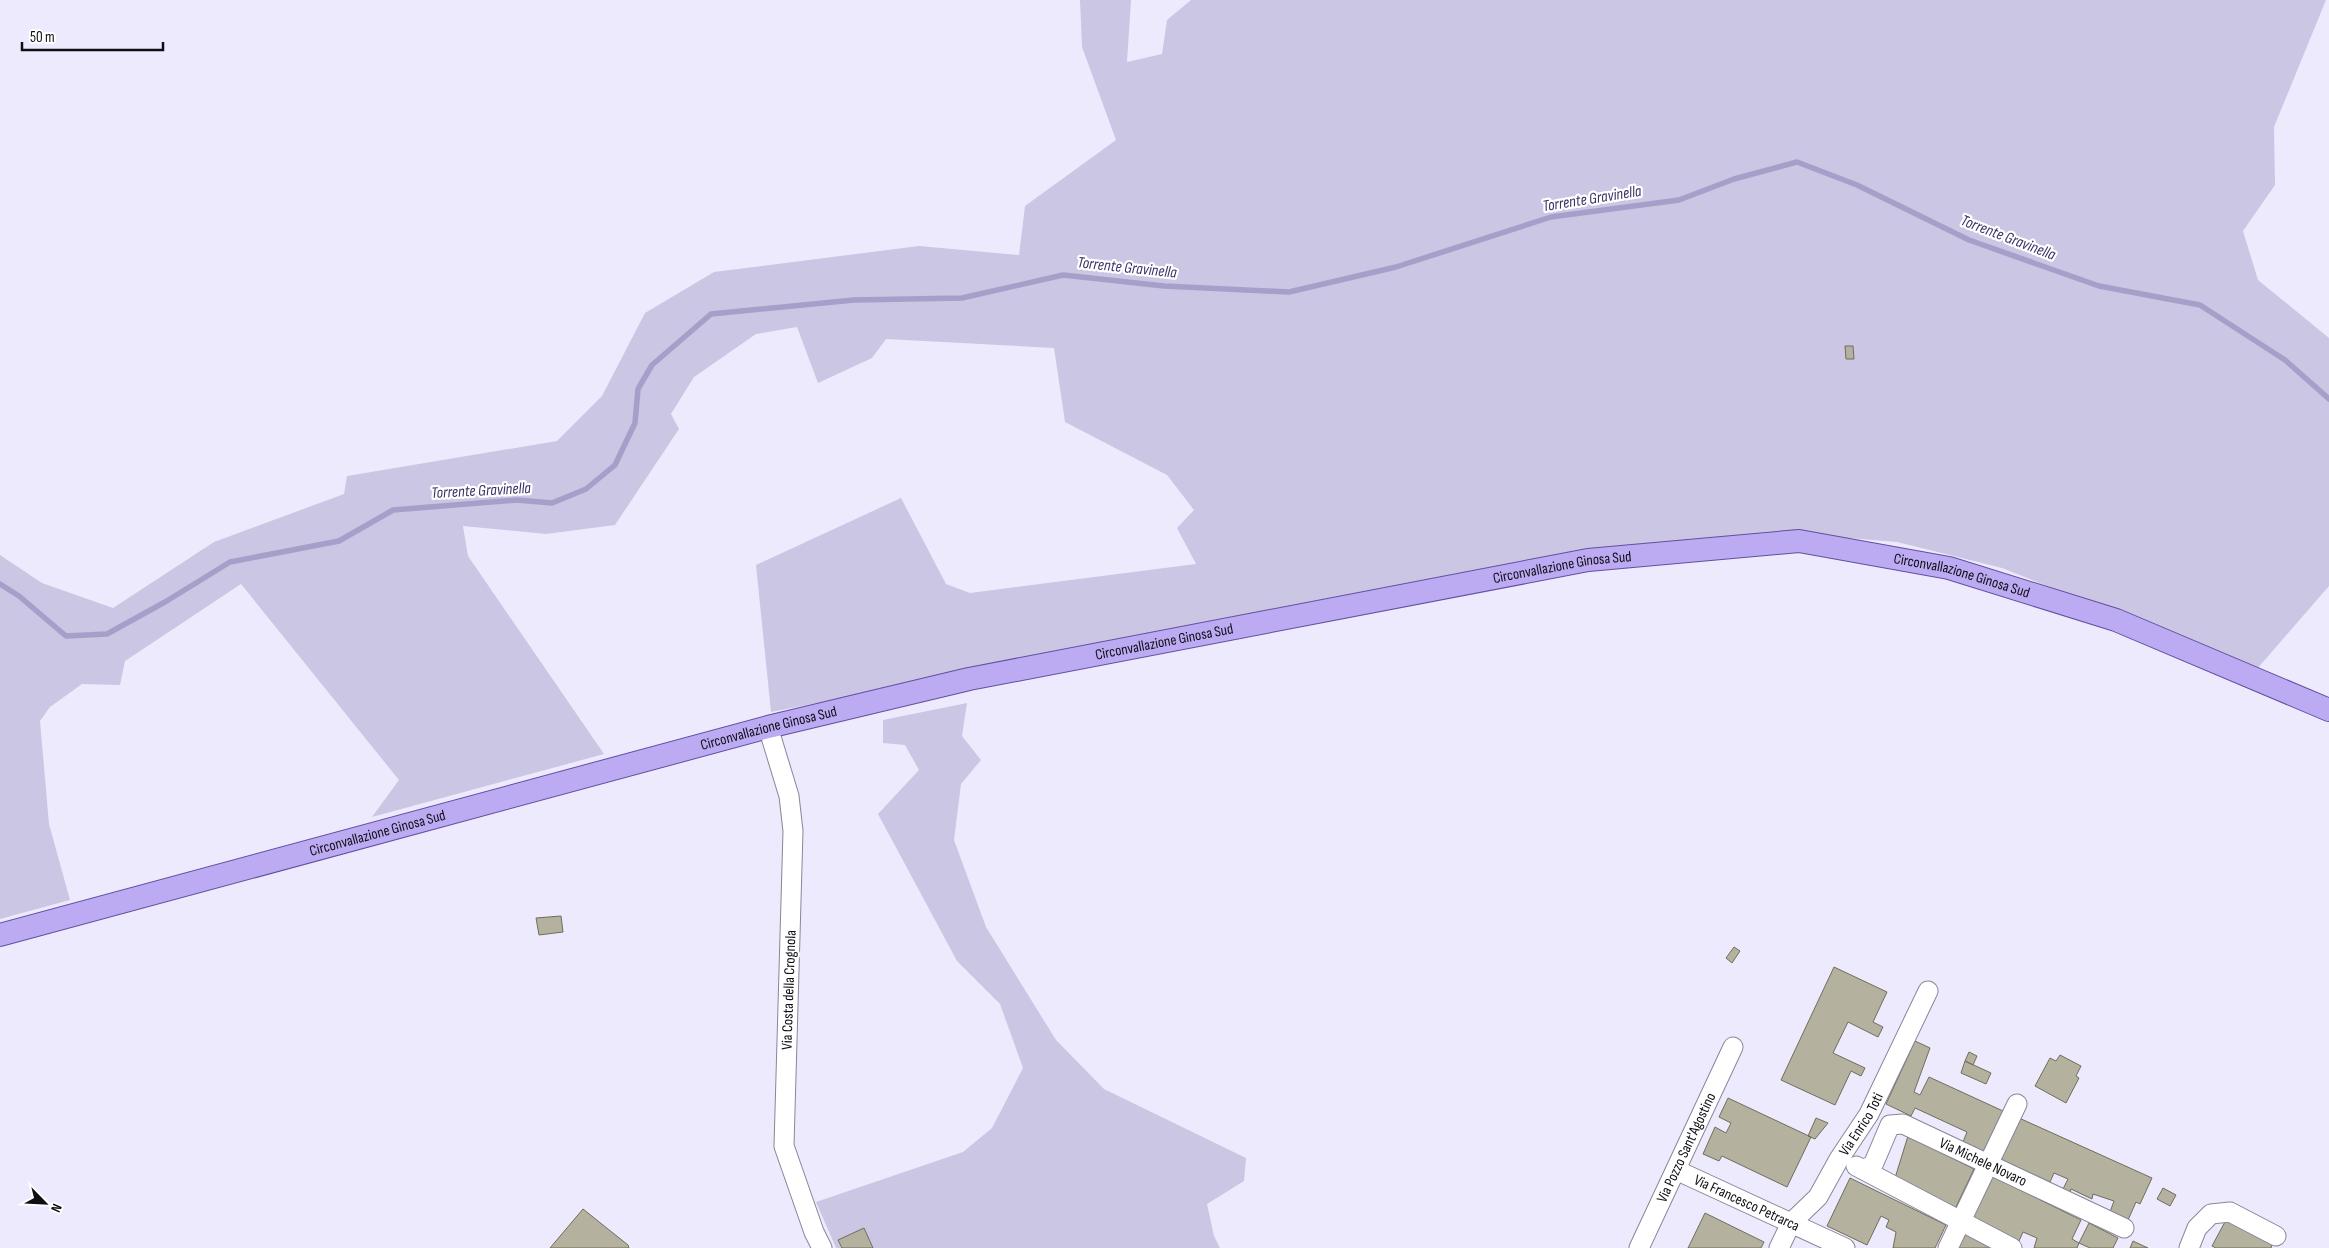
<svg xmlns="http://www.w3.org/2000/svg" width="2329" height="1248" viewBox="0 0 2329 1248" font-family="'Sofia Sans Condensed',sans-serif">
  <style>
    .green { fill: #cbc6e4 }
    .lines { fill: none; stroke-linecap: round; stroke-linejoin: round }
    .stream { stroke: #a69fc9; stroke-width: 5.5 }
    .building { fill: #b4b19e; stroke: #706d5c }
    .minor-casing { stroke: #888697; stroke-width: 21 }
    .major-casing { stroke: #634f9e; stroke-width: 24 }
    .minor { stroke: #fff; stroke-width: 19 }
    .major { stroke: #bcaaf2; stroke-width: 22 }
    .labels { text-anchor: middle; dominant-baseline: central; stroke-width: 4.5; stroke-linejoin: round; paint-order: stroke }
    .street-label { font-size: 15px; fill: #0f0e14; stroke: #fff }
    .water-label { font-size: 16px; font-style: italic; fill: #3d3066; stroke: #fff }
  </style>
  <rect width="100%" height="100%" fill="#edeafe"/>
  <path class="green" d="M1080,0H1131L1127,62L1162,54L1167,20L1191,0H2326L2274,127L2275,185L2243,231L2258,280L2329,338V586L2257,669L2002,568L1897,542L1775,532L1583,553L771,712L756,565L901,498L946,584L970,593L1196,564L1177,528L1194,510L1167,475L1065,422L1054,348L886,339L872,358L818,383L797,327L756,334L694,377L671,414L679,429L615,525L546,534L463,526L468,556L604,754L372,817L399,780L241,584L125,661L120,685L82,684L50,707L40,721L49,824L70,900L0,919V555L42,583L113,608L214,542L344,494L347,476L557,441L602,396L645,313L714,272L919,246L1019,255L1025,206L1116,140L1082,47Z
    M967,703L962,736L981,760L961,784L954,840L986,927L1056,1040L1104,1089L1246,1158L1244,1181L1207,1204L1214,1236L1220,1248H836L816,1202L963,1152L992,1128L1023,1068L1000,1004L957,961L878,814L919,770L905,745L883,743V720Z"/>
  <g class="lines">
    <path class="stream" d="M0,584L19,596L66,636L107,634L165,602L230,562L339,541L393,510L517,500L552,503L586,489L615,465L635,423L638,389L652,365L711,314L854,300L962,298L1063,275L1164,286L1289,292L1396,267L1551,217L1679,200L1734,179L1797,162L1857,185L1969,240L2099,286L2200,305L2285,360L2329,399"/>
  </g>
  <path class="building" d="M1845,346H1853L1854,359H1846Z
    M561,916L563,932L539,935L536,918Z
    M1734,947L1740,951L1732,963L1726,958Z
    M1834,967L1887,992L1873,1022L1883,1027L1878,1037L1848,1022L1833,1053L1865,1068L1861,1076L1851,1071L1835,1105L1781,1080Z
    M1915,1041L1930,1048L1914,1092L1920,1095L1929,1077L2003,1111L1983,1152L1963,1142L1967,1132L1915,1108L1911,1116L1886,1104Z
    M1969,1052L1977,1056L1973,1065L1965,1061Z
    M2060,1055L2081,1066L2076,1076L2079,1078L2066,1103L2035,1086L2050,1058L2056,1061Z
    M1965,1061L1991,1073L1986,1084L1961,1073Z
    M1728,1098L1811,1137L1787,1187L1722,1156L1719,1161L1703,1154L1715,1127L1726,1133L1731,1123L1719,1117Z
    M1816,1118L1828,1123L1815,1139L1808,1136Z
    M2019,1118L2152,1178L2140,1204L2136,1202L2128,1220L2110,1212L2114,1201L2093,1194L2092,1199L2071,1189L2070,1192L2063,1189L2068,1179L2054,1173L2050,1182L2001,1160Z
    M1908,1136L1974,1169L1955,1209L1895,1178Z
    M1992,1176L2081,1220L2072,1239L2079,1243L2077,1248H2034L2037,1238L2023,1232L2019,1241L1972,1217Z
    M1850,1178L1946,1225L1935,1248H1893L1896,1232L1886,1227L1889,1220L1881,1216L1867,1245L1827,1226Z
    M2163,1188L2176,1195L2170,1206L2157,1199Z
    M583,1209L628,1245L629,1248H550Z
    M1705,1213L1764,1242L1761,1248H1688Z
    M2226,1220L2272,1245L2271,1248H2216L2212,1246Z
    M2089,1223L2118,1238L2113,1248H2090L2079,1243Z
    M864,1228L873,1248H842L838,1240Z
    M1964,1233L1994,1248H1957Z
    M2133,1241L2148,1248H2130Z"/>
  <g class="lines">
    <defs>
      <g id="minor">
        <path d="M768,727L789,796L793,831L784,1146L814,1232L822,1248"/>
        <path d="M1856,1166L2012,1248"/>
        <path id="s1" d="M1864,1169L1873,1165L1890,1125L1903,1124L2124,1228"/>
        <path id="s2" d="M1676,1170L1845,1248"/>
        <path id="s3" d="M1639,1248L1733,1047"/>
        <path id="s4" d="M1779,1248L1791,1223L1818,1197L1839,1159L1869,1114L1928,991"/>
        <path d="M1948,1248L2017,1104"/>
        <path d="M2189,1248L2197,1228L2211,1214L2230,1212L2276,1236"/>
      </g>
      <g id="major">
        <path id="s5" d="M0,935L768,727L969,679L1588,560L1799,541L1949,568L2116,620L2329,710"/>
      </g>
    </defs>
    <use href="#minor" class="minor-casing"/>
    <use href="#major" class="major-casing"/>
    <use href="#minor" class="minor"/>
    <use href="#major" class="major"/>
  </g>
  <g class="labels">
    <g class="street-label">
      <text stroke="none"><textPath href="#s5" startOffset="1606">Circonvallazione Ginosa Sud</textPath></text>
      <text stroke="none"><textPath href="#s5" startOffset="2011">Circonvallazione Ginosa Sud</textPath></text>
      <text stroke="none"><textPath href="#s5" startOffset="1201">Circonvallazione Ginosa Sud</textPath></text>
      <text stroke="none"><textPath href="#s5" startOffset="796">Circonvallazione Ginosa Sud</textPath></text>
      <text stroke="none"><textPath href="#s5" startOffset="391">Circonvallazione Ginosa Sud</textPath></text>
      <text transform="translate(789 990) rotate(-88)">Via Costa della Crognola</text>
      <text stroke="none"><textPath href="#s4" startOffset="150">Via Enrico Toti</textPath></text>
      <text stroke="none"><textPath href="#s3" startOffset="111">Via Pozzo Sant'Agostino</textPath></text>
      <text stroke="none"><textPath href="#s1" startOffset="155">Via Michele Novaro</textPath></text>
      <text stroke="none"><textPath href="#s2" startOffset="78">Via Francesco Petrarca</textPath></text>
    </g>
    <g class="water-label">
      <text transform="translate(1592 199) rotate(-9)">Torrente Gravinella</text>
      <text transform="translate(2008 238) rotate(21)">Torrente Gravinella</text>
      <text transform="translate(1127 268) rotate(6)">Torrente Gravinella</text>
      <text transform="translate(481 491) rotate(-3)">Torrente Gravinella</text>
    </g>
  </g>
  <g transform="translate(45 1203) rotate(114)" stroke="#ffffff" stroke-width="4" paint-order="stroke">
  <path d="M0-4L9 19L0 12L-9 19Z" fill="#0f0e14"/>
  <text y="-8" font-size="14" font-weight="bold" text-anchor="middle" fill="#0f0e14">N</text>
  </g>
  <path d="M22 42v8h141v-8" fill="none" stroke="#0f0e14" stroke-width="2.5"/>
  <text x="30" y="42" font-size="15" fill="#0f0e14" stroke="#ffffff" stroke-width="4" paint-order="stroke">50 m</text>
</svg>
